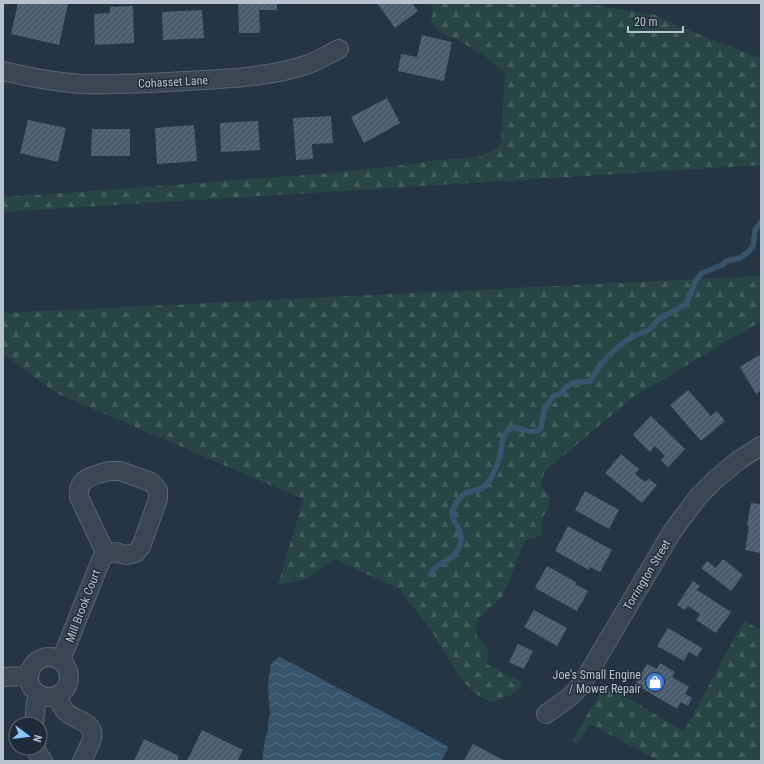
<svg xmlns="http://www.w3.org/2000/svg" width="764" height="764" viewBox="0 0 764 764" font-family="'Roboto Condensed',sans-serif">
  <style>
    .forest { fill: url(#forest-firs) }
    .water { fill: url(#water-waves) }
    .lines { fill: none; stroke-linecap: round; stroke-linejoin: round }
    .stream { stroke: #37546d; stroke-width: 5.5 }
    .building { fill: url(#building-hatch) }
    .street-casing { stroke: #576571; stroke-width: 20 }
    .street { stroke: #394754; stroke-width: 18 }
    .labels { text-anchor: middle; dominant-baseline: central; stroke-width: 3; stroke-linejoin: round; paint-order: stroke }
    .street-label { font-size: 12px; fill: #b6c2cd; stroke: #1e2c39 }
    .poi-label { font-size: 12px; fill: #b6c2cd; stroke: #1e2c39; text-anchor: end }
  </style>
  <defs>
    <pattern id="forest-firs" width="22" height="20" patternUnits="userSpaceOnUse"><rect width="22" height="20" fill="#274545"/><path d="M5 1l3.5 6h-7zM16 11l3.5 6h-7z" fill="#445e5f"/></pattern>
    <pattern id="water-waves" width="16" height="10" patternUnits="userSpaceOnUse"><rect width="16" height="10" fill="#37546d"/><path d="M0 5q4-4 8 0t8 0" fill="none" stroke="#526b81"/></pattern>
    <pattern id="building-hatch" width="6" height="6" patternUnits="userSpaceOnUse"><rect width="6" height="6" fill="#4a5d6e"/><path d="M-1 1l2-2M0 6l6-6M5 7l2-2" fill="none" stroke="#627382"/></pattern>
  </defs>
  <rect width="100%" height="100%" fill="#243644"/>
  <path class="forest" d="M430,3H581L620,9L655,15L700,35L761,58V165L3,212V197L78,192L319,174L404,165L440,160L477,157L495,150L501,143L505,73L486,57L456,39L439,32L431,22L433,10Z
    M761,276V321L632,398L545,471L540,484L549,497V508L541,519L542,534L536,538L525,540L519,556L502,597L478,618L475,625L477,636L488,650L487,664L509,677L519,680L522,685C513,696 504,698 491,702L474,693L461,679L433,633L399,589L335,559L306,579L278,585L303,499L56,393L3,353V313Z
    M744,621L761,630V761H659L593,725L588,727L581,738L576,743L571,742L605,685L684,731Z"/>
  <path class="water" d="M278,657H280L449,747L441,761H262L265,739L268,730V723L270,714L268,689L269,676L271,664Z"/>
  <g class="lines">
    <path class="stream" d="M430,574C432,571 434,568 436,567C444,560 454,559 459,548C462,541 461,533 458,527C455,521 450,518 453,510C455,505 460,496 466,493C473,489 481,492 487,484C493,476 497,465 500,456C502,448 501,436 508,430C513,425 522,430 528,431C531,432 534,431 537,431L541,428L544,410L549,402L553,396L561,393L566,387L573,383L590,381L601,364L611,353L624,342L636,335L647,331L653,326L659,319L686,304L696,280L702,273L722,265L726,261L740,258L747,253L753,247L755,230L761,222"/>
  </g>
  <path class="building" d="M18,3H64L68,4L59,45L11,34Z
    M238,3H277V10H259L260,33H239Z
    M377,3H412L418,11L395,28Z
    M133,6L134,43L95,45L94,14L110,13V7Z
    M202,10L204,38L163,40L162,12Z
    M422,35L452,42L444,81L398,71L401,54L417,57Z
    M387,98L400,123L364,143L351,117Z
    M331,116L333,143L312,144L313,159L296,160L293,118Z
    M28,120L66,128L58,162L20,153Z
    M258,121L260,150L221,152L220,123Z
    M194,125L197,161L157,164L155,128Z
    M92,129H130V156H91Z
    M759,355L761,359V391L756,394L740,367Z
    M688,390L711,416L717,411L725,421L701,441L670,405Z
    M651,416L685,449L668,467L661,460L665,456L655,446L650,452L633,435Z
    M621,454L639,469L635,474L645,482L649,479L657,485L642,503L605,473Z
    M585,491L619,510L609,529L575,510Z
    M751,503L761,504V553L745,550L749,527L747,526Z
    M568,526L612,550L600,572L590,567L589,570L555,551Z
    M723,559L743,575L731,591L701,568L707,561L716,568Z
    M547,566L576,582L575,584L588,591L577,611L535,588Z
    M693,581L700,586L697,590L731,612L716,633L696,620L700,614L688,606L685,610L677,605Z
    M534,610L567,628L557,646L524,627Z
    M668,628L702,648L697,657L689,652L684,661L657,646Z
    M518,644L533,651L524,669L509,662Z
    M660,663L675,672L672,677L689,687L685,694L692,698L688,706L681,702L677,709L635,684L647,664L657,669Z
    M202,730L243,750L237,761H187Z
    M144,739L179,756L177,761H134Z
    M473,744L505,761H464Z"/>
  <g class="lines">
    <defs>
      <path id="street" d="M3,71C28,77 55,82 81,84C116,85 151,83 186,81C225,79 272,77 309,64C319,60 329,54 339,49
        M109,471H120L151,482L158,490V499L141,547L135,553L126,555L115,552L106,554L79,497C77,477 93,476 109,471Z
        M29 677a20 20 0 1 1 40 0a20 20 0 1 1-40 0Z
        M61,660L101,560L106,554
        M3,677L28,676
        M58,695C60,702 61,707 66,712C74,720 96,722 92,738C90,746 85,754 82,761
        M546,714C560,704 571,698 582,684L672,532L683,517L698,497L717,478L739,460L761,446
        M34,724L36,702L38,695
        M36,748L37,752L43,761"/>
    </defs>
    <use href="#street" class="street-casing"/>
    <use href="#street" class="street"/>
  </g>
  <defs>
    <symbol id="shop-disc" viewBox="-11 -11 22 22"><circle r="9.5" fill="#3f7fe0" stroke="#1e2c39"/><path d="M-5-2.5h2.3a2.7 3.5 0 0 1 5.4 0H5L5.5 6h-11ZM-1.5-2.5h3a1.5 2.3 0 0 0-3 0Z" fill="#fff"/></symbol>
  </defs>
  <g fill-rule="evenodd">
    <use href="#shop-disc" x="644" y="671" width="22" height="22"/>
  </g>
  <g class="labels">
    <g class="street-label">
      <text transform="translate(173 82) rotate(-3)">Cohasset Lane</text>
      <text transform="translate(647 575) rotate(-59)">Torrington Street</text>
      <text transform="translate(83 606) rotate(-69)">Mill Brook Court</text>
    </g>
    <g class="poi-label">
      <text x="641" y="675">Joe's Small Engine<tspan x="641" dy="14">/ Mower Repair</tspan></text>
    </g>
  </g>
  <rect width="764" height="764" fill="none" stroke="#b6c2cd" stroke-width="8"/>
  <g transform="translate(28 736) rotate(105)"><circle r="19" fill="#1e2c39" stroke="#5b6874"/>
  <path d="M0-3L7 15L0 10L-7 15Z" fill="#8ac5ff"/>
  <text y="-6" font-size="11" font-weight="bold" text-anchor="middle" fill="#b6c2cd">N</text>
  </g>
  <path d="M628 26v6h55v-6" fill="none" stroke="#b6c2cd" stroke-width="2"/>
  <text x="634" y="26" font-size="12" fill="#b6c2cd" stroke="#1e2c39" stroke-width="3" paint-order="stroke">20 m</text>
</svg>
